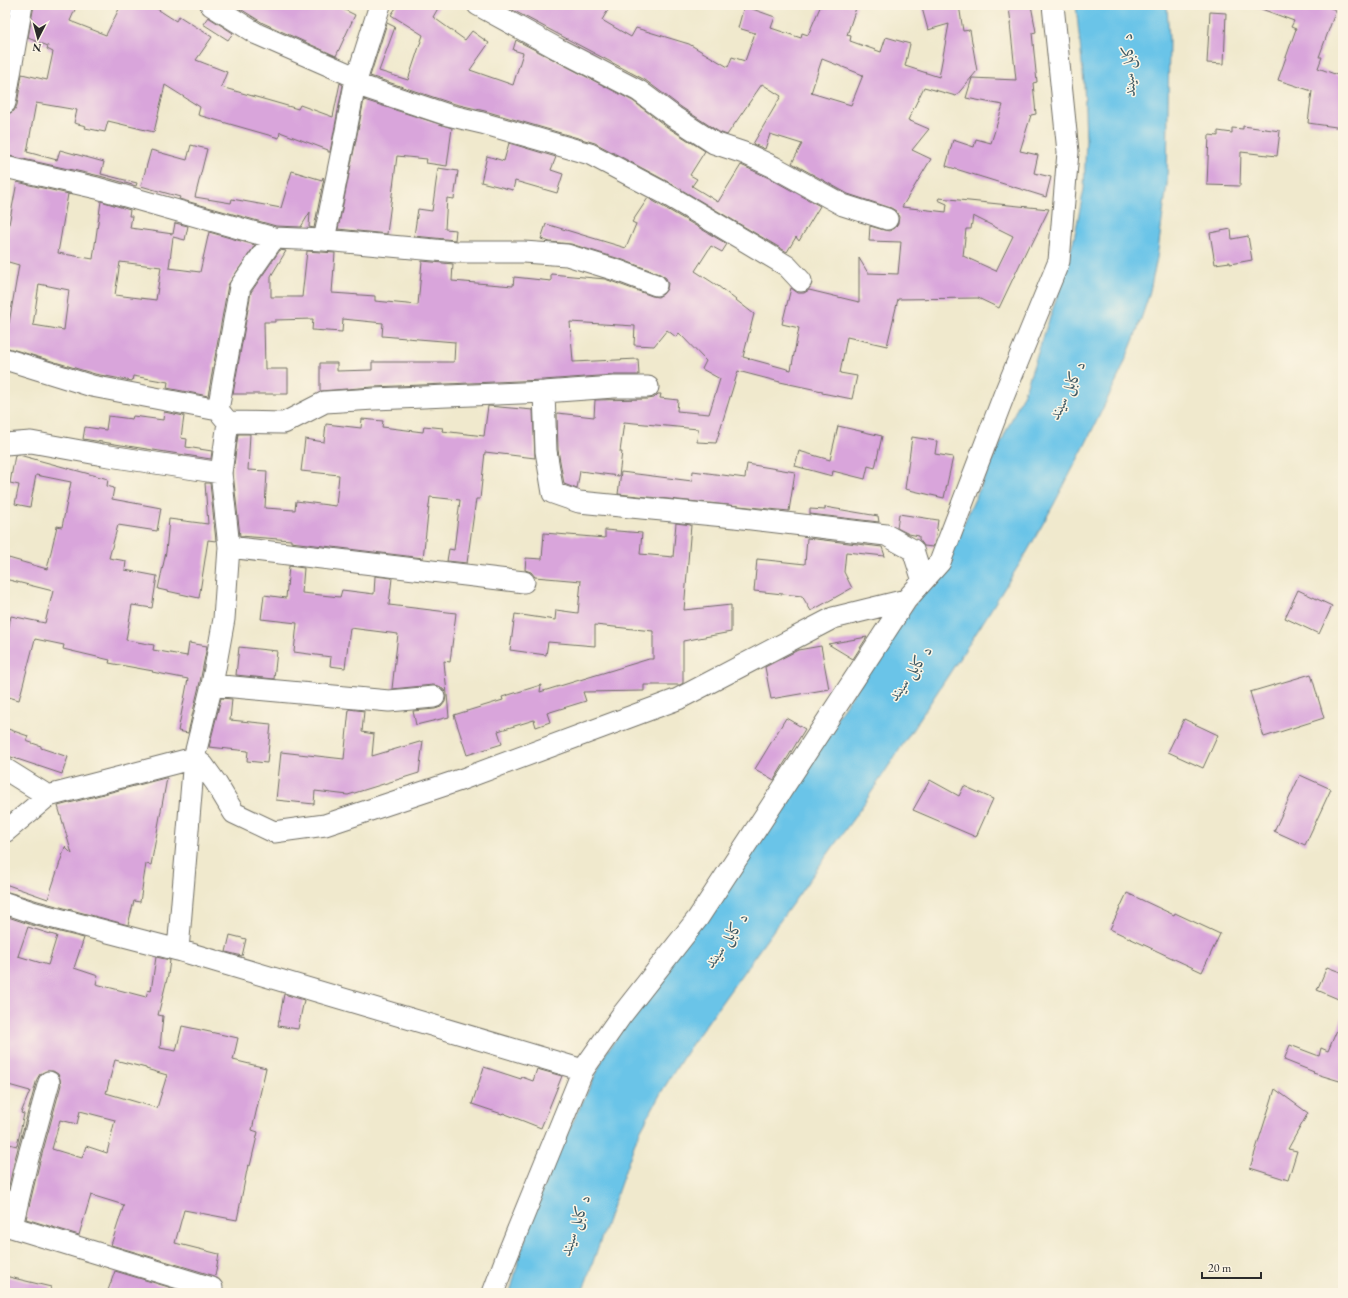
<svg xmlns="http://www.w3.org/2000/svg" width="1348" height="1298" viewBox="0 0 1348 1298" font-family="'EB Garamond',Amiri,serif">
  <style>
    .water { fill: #6ac4e8; stroke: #4a788a }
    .building { fill: #d9a5db; fill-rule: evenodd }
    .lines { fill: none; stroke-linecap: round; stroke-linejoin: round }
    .street-casing { stroke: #706e64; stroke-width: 23 }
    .street { stroke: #fff; stroke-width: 21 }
    .labels { text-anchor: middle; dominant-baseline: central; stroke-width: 3; stroke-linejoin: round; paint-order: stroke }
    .water-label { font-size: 16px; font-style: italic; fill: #3e5964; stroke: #fcf5e5 }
  </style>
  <rect width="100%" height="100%" fill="#fcf5e5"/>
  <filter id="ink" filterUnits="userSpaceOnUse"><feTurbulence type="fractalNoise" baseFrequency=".025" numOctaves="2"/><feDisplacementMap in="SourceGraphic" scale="8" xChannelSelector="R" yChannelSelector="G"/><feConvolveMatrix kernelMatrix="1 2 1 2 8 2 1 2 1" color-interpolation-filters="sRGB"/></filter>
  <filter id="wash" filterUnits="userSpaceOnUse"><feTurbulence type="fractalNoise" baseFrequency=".012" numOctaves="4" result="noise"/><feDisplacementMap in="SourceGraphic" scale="16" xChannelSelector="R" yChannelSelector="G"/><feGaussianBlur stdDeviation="0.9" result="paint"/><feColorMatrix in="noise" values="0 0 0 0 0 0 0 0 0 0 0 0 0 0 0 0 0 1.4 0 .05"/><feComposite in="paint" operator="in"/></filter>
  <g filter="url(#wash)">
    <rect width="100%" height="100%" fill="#f0e9cd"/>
    <path class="water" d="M1076,5H1167L1169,40L1167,184L1157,258L1149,295L1137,331L1121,371L1084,447L1054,504L1027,552L980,627L863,805L689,1048L662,1091L637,1137L582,1293H510L520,1255L538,1199L558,1153L606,1053L950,553L1026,388L1063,279L1074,239L1084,189L1086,139L1084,83Z"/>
    <g id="blocks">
      <path class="building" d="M34,5H77L70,21L106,35L121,5H151L176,21L179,16L212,37L196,60L227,72L221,87L298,109L300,105L333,117L340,83L343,85L330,152H328V150L280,132L279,138L198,115L200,107L165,85L154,132L108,121L105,132L85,128L86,126L74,123L77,110L36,103L27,152L57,160L60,150L104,162L101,174L137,183L136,186L100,176L5,155V131L8,114L14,111L17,105L22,74L47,80L53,52L47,49L48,46L28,38Z
        M234,5H335L355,15L336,56L263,23Z
        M398,5H440L433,17L465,40L472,31L489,43L470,70L513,85L523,53L513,50L516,40L633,101L667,127L705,151L690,175L697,179L692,186L718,202L741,165L769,178L820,206L799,241L796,237L787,252L670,183L595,143L485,111L451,103L370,76L387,23L395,27L379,71L408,80L423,35L391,15Z
        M503,5H611L602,20L631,37L636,28L689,44L728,67L732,57L745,61L755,33L738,28L744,6L775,17L771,28L801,38L802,33L808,35L821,5H857L847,35L851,36L850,41L881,52L886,37L910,44L905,66L939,77L949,24L928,30L922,8L933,5H959L963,31L970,30L977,71L956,96L924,87L908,120L929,129L912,150L931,159L902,207L946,212L947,204L938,200L939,198L1049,209L1031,246L1029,245L999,308L978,298L898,299L887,346L847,337L840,373L857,376L852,399L822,393V391L780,382L738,371L716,443L697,442L698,429L624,422L620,452H622L619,476L580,471L577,489L564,484L558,450L557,413L594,417L595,400L648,399L654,398L658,394H661L660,398L678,400L677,411L709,414L720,379L702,369L706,361L679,333L676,337L667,330L654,346L634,345L635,326L570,322L573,362L638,359L639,375H613L543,380L373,387L320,391V363H337V371L372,370V362H454L455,342L382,336L383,323L343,319L342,332L312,330L313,319L275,320V322H264L265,369H288V394H233L251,292L280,250L286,251L271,276V297H302L307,251L335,253L332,293L375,296V301L418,305L422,261L453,264L452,281L513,286L514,277L551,281V274L605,279L652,296L658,297L663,294L667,289L668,283L666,278L660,274L623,260L571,244L550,242L541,239L546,224L626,248L636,224L632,222L648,198L727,244L722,252L711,246L695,271L718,286L754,314L743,357L791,370L799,328L782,324L791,288L798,293H804L809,290L859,302V258L868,273L898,274L901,242L869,241L870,226L884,230L890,231L895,228L898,223L899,217L896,211L891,208L848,194L792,163L802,144L770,134L765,149L753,144L781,96L762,84L727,135L719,132L681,107L645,80ZM822,59L863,75L851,105L811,93ZM973,216L1013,236L996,271L963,256L966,229H971Z
        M1026,5H1031L1036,32L1032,33L1037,82L1033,83L1036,114L1031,115L1020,151L1038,155L1034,173L1051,177L1046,197L946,166L953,140L974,147L976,139L991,143L1003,105L966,98L972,78L1016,80L1010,23H1011L1009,8Z
        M1256,5H1323L1336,10L1319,57H1322L1318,68L1343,77V128L1308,123L1312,91L1278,80L1296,29L1291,27L1294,21L1256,7Z
        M1210,12L1226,13L1224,64L1207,63Z
        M208,17L233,33L228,40L203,24Z
        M364,100L452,128L447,166L426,163L427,159L397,156L387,234L338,229Z
        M1243,126L1280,131L1277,156L1241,152L1240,186L1207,185L1209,135L1218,136V131L1232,133V128L1243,129Z
        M509,143L556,157L551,170L563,174L557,193L515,181L513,190L481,182L487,156L504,161Z
        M191,145L207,149L195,197L231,203L232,199L281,208L292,171L322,180L323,177L324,178L314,228L309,227L310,212L301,227L276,226L179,199L180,197L141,186L151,150L187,160Z
        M438,168L458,171L454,199L447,198L445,229L456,230L455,240L414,236L418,209L432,211Z
        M17,182L73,195L68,194L58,253L93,259L101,201L130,210L129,216H132L130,228L173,234L175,223L188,226L185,240L173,237L169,268L200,272L209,232L255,245L228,285L208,396L167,388L168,382L133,376L132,381L95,374L5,347V322L9,323L19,265L5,261V245ZM120,262L161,267L156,300L115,295ZM39,284L69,290L64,330L33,325Z
        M1231,229L1232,239L1248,236L1252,260L1230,264V262L1215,264L1210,233Z
        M488,406L533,410L535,458L485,452L480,499H476L467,563L447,561L449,549L454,550L460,500L430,497L423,558L291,542V540L240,536L233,473L238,434H250L248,470L267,471L265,508L295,510L296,501L336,506L339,475L301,471L305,439L324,442L326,424L361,428L362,419L383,421L382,427L423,432L424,426L443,428L442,431L484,436Z
        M164,412L184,416L181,438L187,439L186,447L212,451L211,459L83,439L85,427L106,430L108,416L132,419L133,416L163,420Z
        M838,426L882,436L875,468L868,466L865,479L833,471L832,476L795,466L799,451L830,460Z
        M912,437L937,441L935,454L953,457L944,498L905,489Z
        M15,455H19L108,479L107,486L114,488L112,499L161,508L157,531L118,525L109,558L126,561L125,570L157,576L152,608L132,605L126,640L154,645L153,650L187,656L189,643L207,646L200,682L188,733L178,731L188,679L152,672L153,671L109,663L110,660L63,649L64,645L35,639L19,700L5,696V644L11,616L45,623L53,591L5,579V557L47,569L57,526L62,527L71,482L36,475L30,507L15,504L19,485L10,483Z
        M747,464L795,472L789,511L618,494L621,472L692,481L693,471L745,478Z
        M205,483H210L216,541L208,540L199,598L158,589L166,552L169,519L208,524Z
        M825,507L878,516L879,522L810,514V509L825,510Z
        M899,514L938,520L935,542L933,547L924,546L919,539V536L909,534L897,528Z
        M676,523L691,525L684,610L731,605V632L683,641V683L680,685H644V691L583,692L586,701L547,713L550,722L536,727L534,720L498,731L502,744L467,755L454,715L503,700L502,697L541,685L540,692L649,659H653V631L595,625V646L548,642L546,655L510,650L515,614L555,620L556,610L578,613L581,581L535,577L531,572L525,570L526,558L542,559L544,533L605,538V530L642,533L640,554L673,557Z
        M807,538L882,547L885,556L846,552L844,572L852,588L811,611L802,596L754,591L757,559L805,564Z
        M289,566L304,568L302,593L340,597L342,590L374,594L375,576L392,578L389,605L456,613L450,662L444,661L449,717L416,725L413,711L435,709L441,707L445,702L446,696L444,690L439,686L433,685L392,689L398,634L350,628L345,668L330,666L331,657L294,652L297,623L261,619L264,595L286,598Z
        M1298,590L1332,606L1319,634L1285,618Z
        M867,637L853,659L828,644Z
        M821,646L829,689L771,699L765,667L798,650Z
        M239,647L277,651L274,679L236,675Z
        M1311,674L1324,718L1264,737L1250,692Z
        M221,698L232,699L230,720L271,724L267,763L247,761L248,751L209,747Z
        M349,709L364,711L362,732L374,734L372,756L423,741L419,773L348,795L315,791L314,804L276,800L281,752L344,759Z
        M786,718L805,729L774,780L755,769Z
        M1184,719L1218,735L1203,768L1168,752Z
        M5,728L28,736L26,741L41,746V748L68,757L62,774L5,755Z
        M1300,775L1331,789L1305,845L1274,831Z
        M165,778H167L151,865L146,864L140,902L134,901L128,925L38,901L5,891V884L48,899L65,847L72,854L58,806Z
        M930,780L959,796L964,786L993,799L976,837L913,810Z
        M1127,893L1174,915L1175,913L1220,934L1202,972L1110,929Z
        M5,916L32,925L84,938L74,968L98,976L96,984L146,997L148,990L151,991L156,957L170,960L168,975L158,1015L163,1016L160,1048L176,1051L182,1026L238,1038L233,1060L266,1068L252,1130L258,1132L250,1166L248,1165L237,1220L184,1210L175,1243L219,1254L215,1276L111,1245L124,1205L91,1195L79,1235L26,1219L39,1165L61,1085L60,1079L58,1074L53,1071H46L40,1074L37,1079L15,1159L5,1203V1143L17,1146L24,1114L21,1113L30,1091L5,1084ZM28,927L57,936L48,965L18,956ZM115,1060L146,1068V1069L167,1075L157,1108L106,1093ZM80,1111L115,1120L107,1153L86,1146L82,1158L52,1149L60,1120L77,1124Z
        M230,935L246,939L242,956L226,952Z
        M1327,967L1343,973V1001L1317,990Z
        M284,994L304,1000L298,1029L278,1026Z
        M1343,1016V1082L1313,1073L1314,1072L1284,1060L1290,1045L1319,1056L1321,1048L1328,1051Z
        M484,1067L521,1079L522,1077L533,1081L537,1069L562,1076L541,1128L503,1113L502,1114L472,1104Z
        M1275,1089L1308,1113L1288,1149L1297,1151L1288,1180L1250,1168Z
        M115,1271L182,1291V1293H107Z
        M5,1276L51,1287L50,1293H5Z"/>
    </g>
  </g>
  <g filter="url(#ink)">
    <use href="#blocks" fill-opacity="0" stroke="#706e64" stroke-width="1"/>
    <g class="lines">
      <defs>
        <path id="street" d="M211,5L257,34L353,76L355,84L448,115L482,123L590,154L664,193L720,226L787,266L801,281
          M478,5L558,49L639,91L674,117L714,143L744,153L774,167L843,205L887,219
          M5,103L22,5
          M5,167L97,188L274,238L324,240L457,252H523L567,255L619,271L656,285
          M274,238L240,287L218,410L228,422L284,423L325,402L374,399L544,392L614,387H648
          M324,240L345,136L355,84L380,5
          M5,359L92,386L218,410
          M544,392L546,451L553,493L579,502L735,517L886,535L913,550L923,581
          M5,444L31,442L103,455L221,473
          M229,547L524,582
          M212,685L389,701L434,697
          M194,758L203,765L216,783L234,813L274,832L325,825L460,780L678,699L833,618L906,600
          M5,769L48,796
          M5,832L48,796L194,758
          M5,903L35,913L178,950L583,1070
          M178,950L194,758L212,685L224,619L229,547L221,473L228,422
          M5,1225L212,1288
          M12,1226L27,1162L49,1082
          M493,1293L505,1261L583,1070L621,1016L698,918L906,600L940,562L1004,395L1059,261L1068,152L1053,5"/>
      </defs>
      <use href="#street" class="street-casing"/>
      <use href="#street" class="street"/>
    </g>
  </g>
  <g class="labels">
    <g class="water-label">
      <text transform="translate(1128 65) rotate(-93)">د کابل سيند</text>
      <text transform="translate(1067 390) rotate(-64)">د کابل سيند</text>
      <text transform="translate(910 673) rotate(-55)">د کابل سيند</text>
      <text transform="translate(726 940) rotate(-55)">د کابل سيند</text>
      <text transform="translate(575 1225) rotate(-71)">د کابل سيند</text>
    </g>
  </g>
  <rect width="1348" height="1298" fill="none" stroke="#fcf5e5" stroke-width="20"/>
  <g transform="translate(38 38) rotate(186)" stroke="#fcf5e5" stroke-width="3" paint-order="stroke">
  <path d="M0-3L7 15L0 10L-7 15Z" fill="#2b2b2b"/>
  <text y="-6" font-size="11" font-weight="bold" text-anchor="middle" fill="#2b2b2b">N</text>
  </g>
  <path d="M1202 1272v6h59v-6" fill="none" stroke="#2b2b2b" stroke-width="2"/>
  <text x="1208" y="1272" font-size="12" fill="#2b2b2b" stroke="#fcf5e5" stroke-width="3" paint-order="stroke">20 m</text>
</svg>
